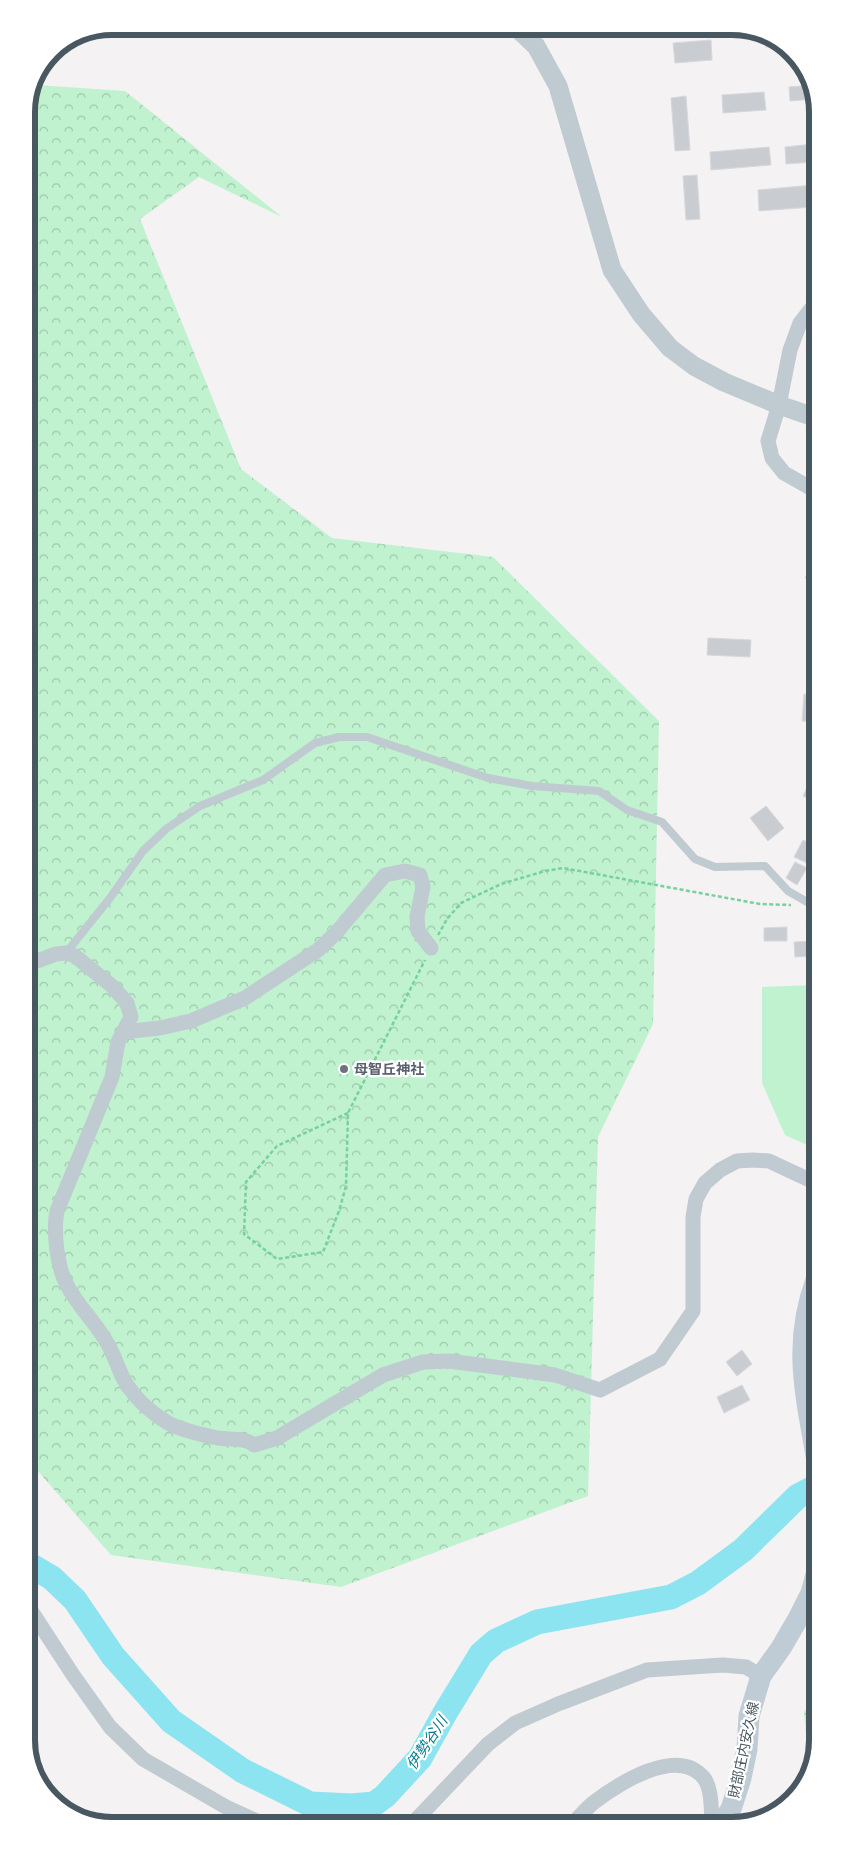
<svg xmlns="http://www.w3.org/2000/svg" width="844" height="1852" viewBox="0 0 844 1852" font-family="'Fira Sans','Noto Sans JP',sans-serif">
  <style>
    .forest { fill: url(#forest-crowns) }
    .green { fill: #c0f2cf }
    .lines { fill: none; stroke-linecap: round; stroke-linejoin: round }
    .river { stroke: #8be4f0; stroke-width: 25 }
    .building { fill: #c9cdd1; stroke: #d6d8dd }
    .path { stroke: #76d29c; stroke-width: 2.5; stroke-dasharray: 4 2.5; stroke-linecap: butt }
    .service { stroke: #bfcad1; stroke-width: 8 }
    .minor { stroke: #bfcad1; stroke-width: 15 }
    .tertiary { stroke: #bfcad1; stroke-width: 19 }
    .secondary { stroke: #bfccd6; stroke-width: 21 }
    .worship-dot { fill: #6b7280; stroke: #fff; stroke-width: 2 }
    .labels { text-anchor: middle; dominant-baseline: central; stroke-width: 4.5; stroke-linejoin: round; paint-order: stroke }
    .worship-label { font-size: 14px; font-weight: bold; fill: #5b616d; stroke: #fff; text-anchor: start }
    .street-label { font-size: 14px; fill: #485760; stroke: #fff }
    .water-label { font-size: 15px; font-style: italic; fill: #097c8c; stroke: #fff }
    .rim { fill: none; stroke: #485760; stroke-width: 6 }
  </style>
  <defs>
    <pattern id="forest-crowns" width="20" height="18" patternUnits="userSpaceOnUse" patternTransform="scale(1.25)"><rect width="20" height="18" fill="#c0f2cf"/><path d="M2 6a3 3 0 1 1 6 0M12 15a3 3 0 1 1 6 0" fill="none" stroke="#9ec7ab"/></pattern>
  </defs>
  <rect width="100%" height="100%" fill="#f4f2f2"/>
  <path class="forest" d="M36,85L125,91L282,217L199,177L140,219L241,469L332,538L493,557L659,721L653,1024L598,1137L588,1496L341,1587L111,1555L30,1462L26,107Z
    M818,1692V1740L809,1768L804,1712Z"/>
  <path class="green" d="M816,985V1149L785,1135L762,1083V987Z"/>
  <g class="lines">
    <path class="river" d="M30,1565L52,1578L75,1600L113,1656L171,1721L243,1771L310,1804L352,1806L374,1804L385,1796L420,1758L445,1713L481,1654L496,1641L537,1622L671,1597L698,1583L743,1550L798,1496L817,1486"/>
  </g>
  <path class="building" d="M766,37L784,44L785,46L766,47Z
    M711,40L712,60L675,63L673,43Z
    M813,85V99L790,101L789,87Z
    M764,92L766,110L723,113L722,95Z
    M686,96L690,150L675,151L671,98Z
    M813,144V162L786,164L785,147Z
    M769,147L771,165L711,170L710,152Z
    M697,175L700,219L686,220L683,176Z
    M813,185V207L759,211L758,190Z
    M813,565L814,566V584L805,578Z
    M708,638L751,640L750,657L707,655Z
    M804,694L815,695V722L802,721Z
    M810,781L815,784V802L803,796Z
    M766,806L784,828L768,841L750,818Z
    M803,840L815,847L807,863L794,857Z
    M795,862L807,868L797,885L786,878Z
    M808,918L815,919V929L806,927Z
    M787,927V941H764V928Z
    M815,941L816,956L795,957L794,942Z
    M742,1350L752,1364L737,1376L726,1362Z
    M742,1385L750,1400L724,1413L717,1397Z"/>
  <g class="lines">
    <path class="path" d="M438,935L447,919L461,903L501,884L545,871L563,868L760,904L791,905
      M348,1113L277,1146L246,1182L244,1234L277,1259L323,1252L339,1211L346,1186L348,1113L425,960"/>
    <path class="service" d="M66,953L110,898L143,851L166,829L200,806L263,780L315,743L339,737H367L488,778L532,786L599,791L627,810L662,822L695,859L715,867L765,866L788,891L814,906"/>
    <path class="minor" d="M814,305L800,323L790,350L779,405L768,441L772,458L784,473L814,490
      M814,906H815
      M29,964L56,954L66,953L75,956L112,986L127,1003L131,1017L118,1042L112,1077L57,1211C53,1231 57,1267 67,1285C77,1305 95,1322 106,1341C113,1352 117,1365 122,1376C132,1396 151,1413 170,1424C184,1431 203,1435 218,1438C230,1440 244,1437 254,1445L277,1438L383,1375L423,1362L449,1361L555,1375L600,1390L660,1359L693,1311V1217L696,1199L705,1183L720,1170L737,1161L753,1160L769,1161L816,1183
      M123,1032L160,1028L191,1021L245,998L318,950L336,933L385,875L405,871L420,875L423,887L417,917L418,931L431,948
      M30,1609L73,1675L110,1727L143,1759L226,1807L263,1824
      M574,1822C580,1816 586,1809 593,1803C618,1784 676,1746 703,1777C712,1787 711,1808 712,1821
      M413,1823L488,1744L515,1723L558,1704L647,1670L723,1665L746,1667L761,1676"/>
    <path class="tertiary" d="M518,29L536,46L558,86L612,270L641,314L670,348L694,366L724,382L779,405L814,417"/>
    <path class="secondary" d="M816,1280C792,1345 806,1396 817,1461
      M723,1821L731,1809L741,1778L747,1749L749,1716L761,1676L781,1648L799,1617L811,1593L817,1571"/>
  </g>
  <circle class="worship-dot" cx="344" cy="1069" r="5"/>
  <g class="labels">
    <g class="worship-label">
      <text x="354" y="1069">母智丘神社</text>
    </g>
    <g class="street-label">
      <text transform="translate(744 1750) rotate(-78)">財部庄内安久線</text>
    </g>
    <g class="water-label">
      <text transform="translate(427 1743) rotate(-56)">伊勢谷川</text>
    </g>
  </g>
  <path d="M0 0H844V1852H0ZM112 35H732A77 77 0 0 1 809 112V1740A77 77 0 0 1 732 1817H112A77 77 0 0 1 35 1740V112A77 77 0 0 1 112 35Z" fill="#fff" fill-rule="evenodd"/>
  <path class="rim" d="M112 35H732A77 77 0 0 1 809 112V1740A77 77 0 0 1 732 1817H112A77 77 0 0 1 35 1740V112A77 77 0 0 1 112 35Z"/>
</svg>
